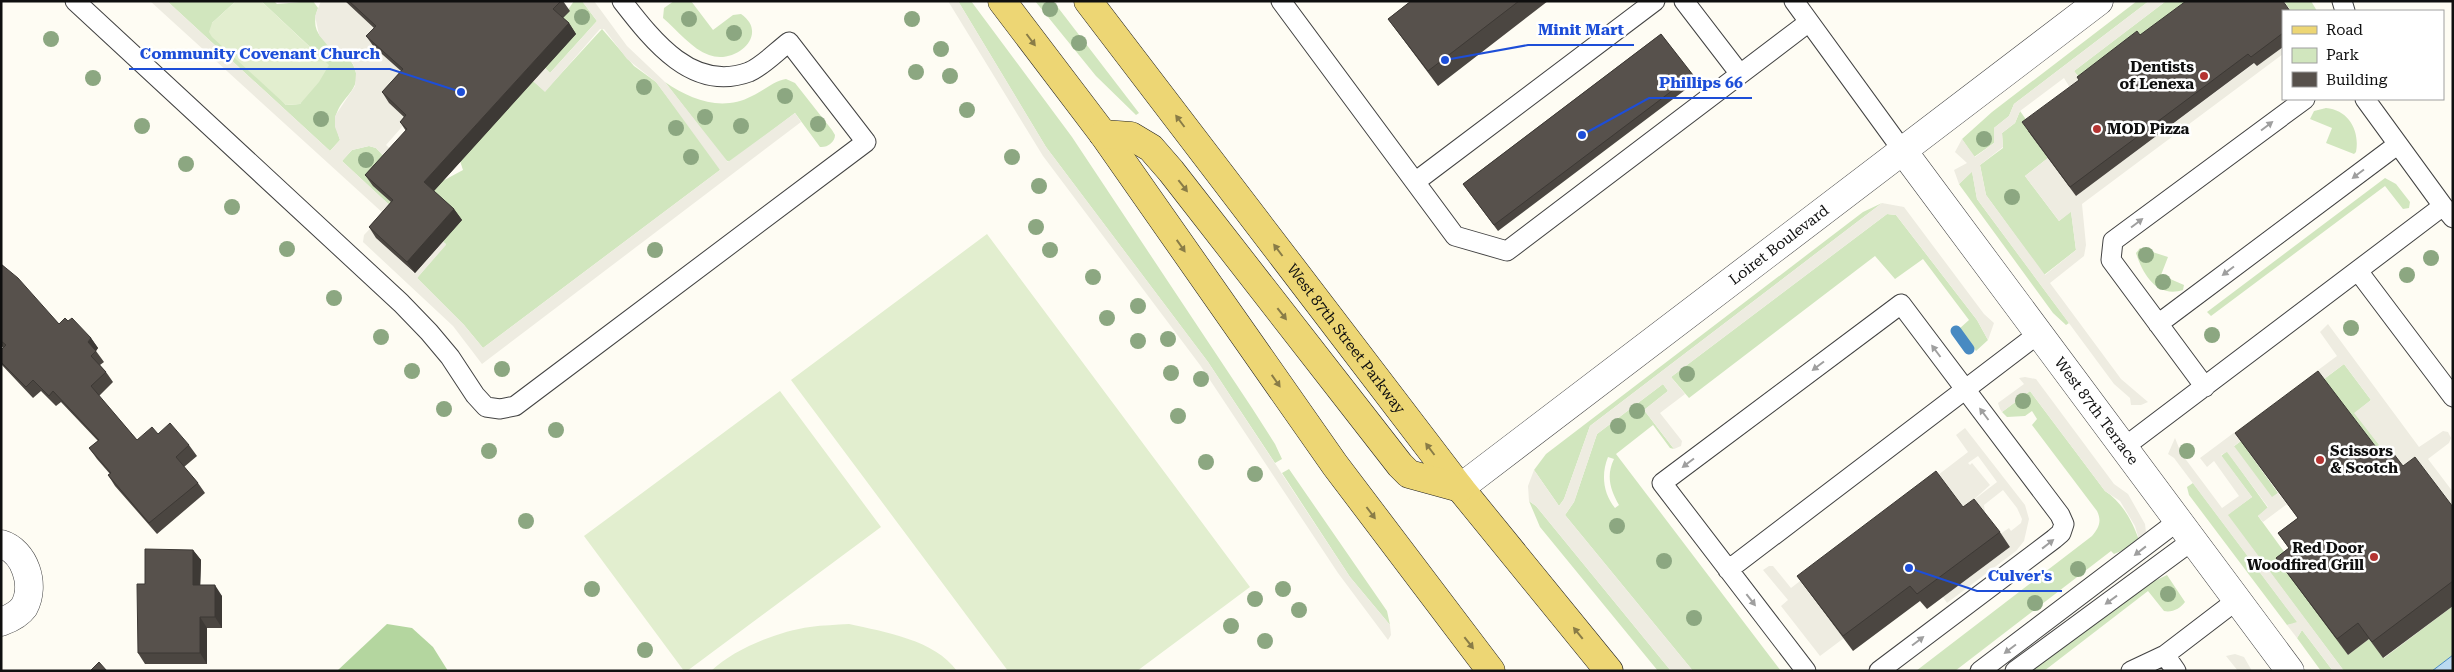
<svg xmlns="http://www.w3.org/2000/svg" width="2454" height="672" viewBox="0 0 2454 672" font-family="'Roboto Serif',serif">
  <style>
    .green { fill: #d1e6be; fill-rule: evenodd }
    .forest { fill: #b4d69f }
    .pitch { fill: #e2eecf }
    .plaza { fill: #eeece1; fill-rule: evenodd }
    .water { fill: #bbdaf1; stroke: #488ac2 }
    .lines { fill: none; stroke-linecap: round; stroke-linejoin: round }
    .stream { stroke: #488ac2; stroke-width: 11 }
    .service-casing { stroke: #424242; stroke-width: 21 }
    .minor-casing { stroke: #424242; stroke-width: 29 }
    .tertiary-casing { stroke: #424242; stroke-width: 29 }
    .primary-casing { stroke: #202020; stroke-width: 29 }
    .service { stroke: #fff; stroke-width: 19 }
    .minor { stroke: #fff; stroke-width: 28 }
    .tertiary { stroke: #fff; stroke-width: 28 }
    .primary { stroke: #edd674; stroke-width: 28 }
    .tree { fill: #8ca781 }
    .wall { fill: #4b4641 }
    .shaded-wall { fill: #3d3935 }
    .building { fill: #57514c; stroke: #3d3935 }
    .oneway { fill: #897c47 }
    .oneway2 { fill: #9f9f9f }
    .poi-dot { fill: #b43432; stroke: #fff; stroke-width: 2 }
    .labels { text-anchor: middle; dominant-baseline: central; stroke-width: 5; stroke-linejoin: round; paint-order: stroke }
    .poi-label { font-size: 15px; font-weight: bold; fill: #0f0f0f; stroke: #fff; text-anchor: end }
    .street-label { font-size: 15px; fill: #0f0f0f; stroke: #fff }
    .leader { fill: none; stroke: #1d4ed8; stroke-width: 2 }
    .callout-dot { fill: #1d4ed8; stroke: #fff; stroke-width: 2 }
    .callout-label { font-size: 16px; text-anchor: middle; font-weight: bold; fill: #1d4ed8; stroke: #fff; stroke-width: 5; stroke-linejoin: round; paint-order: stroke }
  </style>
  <rect width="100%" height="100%" fill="#fefcf3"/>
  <path class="green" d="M167,1H236L212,23L286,105L300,104L325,61L261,1H274L277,4L313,1L318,8C304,46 346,42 355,69C361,88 345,95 338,110C333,119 337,131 340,140L330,151Z
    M574,1H582L597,21L550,73L545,68L561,20Z
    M674,1H691L713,30L733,15L741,14C770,34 736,65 709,55C692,49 677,30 663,18L664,8Z
    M958,1H971L1072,137L1252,408L1275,444L1282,459L1275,463L1208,362L1046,147Z
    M1035,1H1053L1139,113L1136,115L1096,76Z
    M2137,1H2149L2014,104L2009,116L1994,128V143L1974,157L1962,139L1992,112Z
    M2166,1H2192L2084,84L2074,71Z
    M2284,1H2311L2317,11H2291Z
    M602,29L634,66L656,82L719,165L720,170L483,348L464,325L417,278L446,244L398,213L342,161L352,150L369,146L376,148L392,165L437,184L463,170L460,161L533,81L545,91Z
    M786,79L795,83L832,130L835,135C835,142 827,148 820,147L795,113L730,162L725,160L665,82C691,100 722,112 752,96C764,91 773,81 786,79Z
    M2326,108C2349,110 2360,131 2356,152L2354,154L2326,143L2332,128L2310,119L2314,111Z
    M2020,111L2032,128L2028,131L2048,158L2025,176L2059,221L2071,211L2076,250L2044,275L1986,195L1980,165L2003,148L2002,133L2015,123Z
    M1972,171L1977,199L2069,323L2066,325L2053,313L1961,187L1959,184Z
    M2385,178L2396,184L2410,202L2409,208L2403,209L2385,186L2211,316L2207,312Z
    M1882,203L1590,426L1564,499L1559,506L1534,470L1546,454L1863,212Z
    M1887,214L1896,215L1977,320L1988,340L1976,351L1959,329L1969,320L1923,259L1895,279L1875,256L1689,398L1671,377Z
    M2140,248L2168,257L2161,275L2184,285L2183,290C2157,298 2143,275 2136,253Z
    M2344,364L2371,400L2355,413L2397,468L2291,404Z
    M1663,384L1668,391L1644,410L1674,449L1670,448L1653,425L1616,454L1781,671H1693L1565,515L1574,502L1597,434ZM1608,457L1614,459C1606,475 1610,490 1619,505L1615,508C1603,493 1601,474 1608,457Z
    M2030,391L2105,491C2123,503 2133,522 2140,543L2114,554L2111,551L1955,671H1916L2092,536C2099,528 2102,521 2097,511L2032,425L2037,419L2032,411L2025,416L2007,417L2002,412Z
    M2273,417L2247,450L2278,493L2272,498L2233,447Z
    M2227,451L2268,508L2258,516L2285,553L2348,655L2369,639L2384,658L2453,606V655L2432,671H2344L2227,515L2252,497L2221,456Z
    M1289,469L1387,611L1390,625L1350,577L1282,473Z
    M2193,483L2298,623L2287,625L2189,495L2187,487Z
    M1529,501L1536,506L1671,671H1658L1540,527Z
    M2167,575L2185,602C2181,608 2172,613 2164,611L2148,591L2044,671H2031L2142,587Z
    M2302,630L2333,671H2321L2297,638Z"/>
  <path class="forest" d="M387,624L412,628L433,647L448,671H337Z"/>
  <path class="pitch" d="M236,1H261L329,65L319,82L300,104L286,105L212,37L209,32L212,23Z
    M987,234L1250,587L1137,671H1008L791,380Z
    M780,391L881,527L687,671H684L584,536Z
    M849,624C885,632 935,640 957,671H711C734,649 779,631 810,627C823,625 836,625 849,624Z"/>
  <path class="plaza" d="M150,1H167L330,151L340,140L335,127V116L355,86L356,73L353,64L345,54L328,46L319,35L315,16L321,1H345L409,57L408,120L386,145L416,172L392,165L376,148L369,146L352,150L342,161L398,213L377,238L414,273L443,241L446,245L417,278L464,325L483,348L720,170L656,82L627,59L604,29H600L545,92L533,81L545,68L550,73L597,21L582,1H594L627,46L665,82L728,162L795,113L801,122L482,364L453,326L363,242L364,235L384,214Z
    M948,1H958L1046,147L1208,362L1350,577L1390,625L1391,635L1388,640L1338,573L1200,365L1043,156Z
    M2149,1H2166L2074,71L2084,84L2075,96L2064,78L2020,111L2015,123L2002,133L2003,147L1980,165L1986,195L2045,275L2076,250L2071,212L2059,221L2025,176L2048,158L2076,196L2283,42V54L2082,204L2086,245L2084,256L2050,283L2121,379L2148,402L2141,405H2131L2130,398L2114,384L1977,199L1972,172L1959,184L1954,170L1967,163L1955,152L1962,139L1975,157L1994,143V128L2009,116L2014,104Z
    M1882,203L1904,207L1984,314L1994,323L1988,340L1977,320L1896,215L1887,214L1671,377L1685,394L1660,413L1682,441L1681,446L1674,449L1644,410L1668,391L1663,384L1597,434L1574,502L1565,515L1693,671H1671L1536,506L1529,501L1528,486L1534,470L1559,506L1564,499L1590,426Z
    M2328,324L2419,447L2443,431L2448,432L2451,438L2449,443L2428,459L2453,492V508L2397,468L2354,413L2371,400L2344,364L2234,446L2272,497L2278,493L2287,504L2263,522L2258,516L2268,507L2227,452L2221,455L2252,497L2228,515L2344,671H2333L2302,630L2297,638L2287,625L2297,622L2174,458L2168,454L2175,438L2181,453L2222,508L2239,496L2214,461L2207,467L2200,458L2337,356L2320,332Z
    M2025,377L2036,379L2114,484L2128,494L2145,524L2146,532L2140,543L2135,526L2120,501L2105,491L2030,391L2002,412L2000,409L1998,403L2024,384L2019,378Z
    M1965,428L2025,505L2029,519L2024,541L2016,551L1947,603L1943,597L2010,547L2000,534L2009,528L2011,531L2021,523L2022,519L2017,508L2003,490L1984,505L1985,513L1844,638L1820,656L1781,606L1788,600L1763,570L1769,566H1773L1791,588L1968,452L1956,435ZM1978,456L1997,482L1971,502L1990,485L1972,463L1970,465L1968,463Z
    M2235,654L2244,657L2252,671H2238L2226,656Z"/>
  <path class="water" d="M2453,655V671H2432Z"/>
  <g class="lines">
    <path class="stream" d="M1956,331L1969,349"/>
    <defs>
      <path id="service" d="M75,1L401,303L429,332L450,357L475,395L486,407L500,409L515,406L866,142L789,42C777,51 763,66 749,72C693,93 653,41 622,1
        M1281,1L1455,236L1507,251L1809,22
        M1684,1L1740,74
        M1794,1L1903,151
        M2342,1L2345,11
        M2365,99L2443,206
        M1415,182L1655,1
        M2358,271L2453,397
        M2158,324L2397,145
        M2205,387L2111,260L2113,241L2305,99
        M2123,448L2443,206L2453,218
        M1728,570L2038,334
        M2165,655L2176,671
        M1806,671L1662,483L1901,304L2060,515L2064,524L2061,533L2054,539L1879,671
        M1980,671L2178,521
        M2015,671L2193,540
        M2131,671L2165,655L2237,600"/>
      <g id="minor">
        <path id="s1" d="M1903,151L2290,671"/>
        <path d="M1,544C25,551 36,585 24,607C19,614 9,619 1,622"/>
      </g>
      <g id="tertiary">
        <path id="s2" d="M1460,488L2099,1"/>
      </g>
      <g id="primary">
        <path d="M1002,1L1103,134L1335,465L1491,671"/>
        <path id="s3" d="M1088,1L1460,488L1609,671"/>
        <path d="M1103,134L1131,136L1151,148L1171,171L1400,465L1409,474L1460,488"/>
      </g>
    </defs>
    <use href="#service" class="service-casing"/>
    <use href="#minor" class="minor-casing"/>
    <use href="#tertiary" class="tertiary-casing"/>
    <use href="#primary" class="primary-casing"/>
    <use href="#service" class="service"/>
    <use href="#minor" class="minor"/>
    <use href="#tertiary" class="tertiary"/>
    <use href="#primary" class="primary"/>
  </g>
  <g class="tree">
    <circle cx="1050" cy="9" r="8"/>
    <circle cx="582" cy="17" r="8"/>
    <circle cx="689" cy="19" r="8"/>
    <circle cx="912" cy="19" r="8"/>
    <circle cx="734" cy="33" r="8"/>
    <circle cx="51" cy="39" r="8"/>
    <circle cx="1079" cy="43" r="8"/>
    <circle cx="941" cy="49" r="8"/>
    <circle cx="916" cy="72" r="8"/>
    <circle cx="950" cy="76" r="8"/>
    <circle cx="93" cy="78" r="8"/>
    <circle cx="644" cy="87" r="8"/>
    <circle cx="785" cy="96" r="8"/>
    <circle cx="967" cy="110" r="8"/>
    <circle cx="705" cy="117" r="8"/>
    <circle cx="321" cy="119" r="8"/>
    <circle cx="818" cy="124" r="8"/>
    <circle cx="142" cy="126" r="8"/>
    <circle cx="741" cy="126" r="8"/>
    <circle cx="676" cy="128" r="8"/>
    <circle cx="1984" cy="139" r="8"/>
    <circle cx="691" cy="157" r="8"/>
    <circle cx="1012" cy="157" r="8"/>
    <circle cx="366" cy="160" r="8"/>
    <circle cx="186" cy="164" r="8"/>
    <circle cx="1039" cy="186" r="8"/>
    <circle cx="2012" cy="197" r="8"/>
    <circle cx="232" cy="207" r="8"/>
    <circle cx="1036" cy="227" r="8"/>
    <circle cx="287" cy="249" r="8"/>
    <circle cx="655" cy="250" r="8"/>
    <circle cx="1050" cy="250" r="8"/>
    <circle cx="2146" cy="255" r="8"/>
    <circle cx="2431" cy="258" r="8"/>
    <circle cx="2407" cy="275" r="8"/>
    <circle cx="1093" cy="277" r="8"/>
    <circle cx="2163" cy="282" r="8"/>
    <circle cx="334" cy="298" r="8"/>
    <circle cx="1138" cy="306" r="8"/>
    <circle cx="1107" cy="318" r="8"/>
    <circle cx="2351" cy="328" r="8"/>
    <circle cx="2212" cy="335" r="8"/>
    <circle cx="381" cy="337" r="8"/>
    <circle cx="1168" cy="339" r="8"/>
    <circle cx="1138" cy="341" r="8"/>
    <circle cx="502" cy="369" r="8"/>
    <circle cx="412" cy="371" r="8"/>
    <circle cx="1171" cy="373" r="8"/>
    <circle cx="1687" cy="374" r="8"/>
    <circle cx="1201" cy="379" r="8"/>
    <circle cx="2023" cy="401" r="8"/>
    <circle cx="444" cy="409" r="8"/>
    <circle cx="1637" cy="411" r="8"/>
    <circle cx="1178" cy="416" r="8"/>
    <circle cx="1618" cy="426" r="8"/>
    <circle cx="556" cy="430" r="8"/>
    <circle cx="489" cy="451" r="8"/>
    <circle cx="2187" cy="451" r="8"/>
    <circle cx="1206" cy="462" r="8"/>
    <circle cx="1255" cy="474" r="8"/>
    <circle cx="526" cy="521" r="8"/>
    <circle cx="1617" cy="526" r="8"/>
    <circle cx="1664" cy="561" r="8"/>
    <circle cx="2078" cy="569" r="8"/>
    <circle cx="592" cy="589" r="8"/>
    <circle cx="1283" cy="589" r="8"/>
    <circle cx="2168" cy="594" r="8"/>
    <circle cx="1255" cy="599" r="8"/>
    <circle cx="2035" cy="603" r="8"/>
    <circle cx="1299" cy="610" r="8"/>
    <circle cx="1694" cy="618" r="8"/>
    <circle cx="1231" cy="626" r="8"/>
    <circle cx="1265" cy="641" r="8"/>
    <circle cx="645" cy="650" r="8"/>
  </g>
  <path class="wall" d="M345,1H563L570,11L563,18L569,23L576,34L434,191L454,209L462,220L415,273L376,238L369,227L391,202L373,186L365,175L406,131L400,122L404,117L389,103L382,92L401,71L374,47L366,36L374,28Z
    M1411,1H1548L1438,86L1388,19Z
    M2283,11V47L2257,66L2254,63L2076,196L2028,131L2079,80L2140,35Z
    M1661,34L1697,81L1498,231L1463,184Z
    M1,264L59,324L68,321L91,338L98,348L96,351L104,362L100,365L106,372L113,382L99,396L137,440L158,434L189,445L197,456L184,467L198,483L205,493L157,534L115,486L108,475L110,474L97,459L89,448L98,441L61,402L56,406L41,391L33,398L1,364V350L4,348L1,346Z
    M2235,433L2382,455L2403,466L2453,507V606L2383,658L2369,639L2348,655L2276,558L2289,548L2278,533L2298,518Z
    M1963,507L2000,532L2010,547L1927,609L1920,601L1853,651L1797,576Z
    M193,550L201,560L200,585L222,596V628H207V664H145L138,653L145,584Z"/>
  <path class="shaded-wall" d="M569,23L576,34L432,193L424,182Z
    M454,209L462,220L415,273L407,262Z
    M91,338L98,348L95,352L88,342Z
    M193,550L201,560L200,596L193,585Z
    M215,585L222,596V628L215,617Z
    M200,617L207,628V664L200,653Z"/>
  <path class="building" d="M349,1H561L553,9L569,23L424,182L454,209L407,262L369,227L393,200L365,175L407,129L400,122L406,115L382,92L403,69L366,36L376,26Z
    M1411,1H1519L1428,71L1388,19Z
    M2186,1H2283L2290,11H2283V33L2251,57L2248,54L2070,187L2022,122L2079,80L2077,77L2137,31L2140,35Z
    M1661,34L1693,75L1494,225L1463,184Z
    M1,264L18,278L59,324L65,318L68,321L72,318L91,338L88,342L96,351L91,356L106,372L91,386L137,440L152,427L158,434L170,423L189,445L176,457L198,483L149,523L108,475L111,473L89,448L99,440L53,391L49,396L33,380L26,387L1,362V350L6,345L1,341Z
    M2318,371L2382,455L2390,449L2403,466L2415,457L2453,507V581L2372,642L2358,623L2337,639L2276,558L2289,548L2278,533L2298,518L2235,433Z
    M1936,471L1963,507L1974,499L2000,532L1917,594L1910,586L1843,636L1797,576Z
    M145,549L193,550V585H215V617H200V653H138L137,584H145Z
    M99,662L107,671H90Z"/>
  <defs><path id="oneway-solid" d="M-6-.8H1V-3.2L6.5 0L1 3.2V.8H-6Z" transform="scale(1.25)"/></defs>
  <g class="oneway">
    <use href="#oneway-solid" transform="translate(1031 40) rotate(53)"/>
    <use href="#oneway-solid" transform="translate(1180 121) rotate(-127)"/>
    <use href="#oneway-solid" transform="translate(1183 186) rotate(52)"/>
    <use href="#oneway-solid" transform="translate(1181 246) rotate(55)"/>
    <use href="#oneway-solid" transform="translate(1278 250) rotate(-127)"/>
    <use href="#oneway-solid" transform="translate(1282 314) rotate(52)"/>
    <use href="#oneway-solid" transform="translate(1276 381) rotate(55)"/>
    <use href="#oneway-solid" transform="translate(1430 449) rotate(-127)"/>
    <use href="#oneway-solid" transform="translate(1371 513) rotate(53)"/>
    <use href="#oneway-solid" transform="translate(1578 633) rotate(-129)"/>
    <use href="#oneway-solid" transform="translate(1469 643) rotate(52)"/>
  </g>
  <g class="oneway2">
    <use href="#oneway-solid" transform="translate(2267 126) rotate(-37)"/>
    <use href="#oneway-solid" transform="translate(2358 174) rotate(143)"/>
    <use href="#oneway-solid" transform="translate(2137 223) rotate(-37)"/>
    <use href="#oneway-solid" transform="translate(2228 271) rotate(143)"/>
    <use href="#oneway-solid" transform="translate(1936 351) rotate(-127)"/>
    <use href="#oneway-solid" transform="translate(1818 366) rotate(143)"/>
    <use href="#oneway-solid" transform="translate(1984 414) rotate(-127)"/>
    <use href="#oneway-solid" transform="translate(1688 463) rotate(143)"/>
    <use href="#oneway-solid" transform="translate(2048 544) rotate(-38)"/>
    <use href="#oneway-solid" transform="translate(2140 551) rotate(142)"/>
    <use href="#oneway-solid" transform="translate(1751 600) rotate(52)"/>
    <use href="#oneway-solid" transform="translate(2111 600) rotate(144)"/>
    <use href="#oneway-solid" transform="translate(1918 641) rotate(-37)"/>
    <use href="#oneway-solid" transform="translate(2010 649) rotate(143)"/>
  </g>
  <g class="poi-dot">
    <circle cx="2204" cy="76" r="5"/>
    <circle cx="2097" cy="129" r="5"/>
    <circle cx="2320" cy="460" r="5"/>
    <circle cx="2374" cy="557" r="5"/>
  </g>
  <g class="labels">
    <g class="poi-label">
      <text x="2194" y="67">Dentists<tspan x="2194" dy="17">of Lenexa</tspan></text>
      <text x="2107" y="129" text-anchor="start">MOD Pizza</text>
      <text x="2330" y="451" text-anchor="start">Scissors<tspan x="2330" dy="17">&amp; Scotch</tspan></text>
      <text x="2364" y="548">Red Door<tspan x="2364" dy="17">Woodfired Grill</tspan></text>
    </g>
    <g class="street-label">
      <text stroke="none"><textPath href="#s2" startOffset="401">Loiret Boulevard</textPath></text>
      <text stroke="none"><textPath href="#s3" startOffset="425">West 87th Street Parkway</textPath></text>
      <text stroke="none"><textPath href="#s1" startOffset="324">West 87th Terrace</textPath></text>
    </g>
  </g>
  <path class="leader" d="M1445 60L1528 45H1634M461 92L390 69H129M1582 135L1649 98H1752M1909 568L1977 591H2062"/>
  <g class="callout-dot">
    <circle cx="1445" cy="60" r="5"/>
    <circle cx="461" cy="92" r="5"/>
    <circle cx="1582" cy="135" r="5"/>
    <circle cx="1909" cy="568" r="5"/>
  </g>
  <g class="callout-label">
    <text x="1581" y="35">Minit Mart</text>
    <text x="260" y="59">Community Covenant Church</text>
    <text x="1701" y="88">Phillips 66</text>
    <text x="2020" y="581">Culver's</text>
  </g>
  <rect width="2454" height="672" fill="none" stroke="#0f0f0f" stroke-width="5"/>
  <rect x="2282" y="10" width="162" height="90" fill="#ffffff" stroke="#9f9f9f"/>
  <rect x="2292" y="26" width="25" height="8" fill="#edd674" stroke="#9f9f9f"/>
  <text x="2326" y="35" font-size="15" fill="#0f0f0f">Road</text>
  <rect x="2292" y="48" width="25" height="15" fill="#d1e6be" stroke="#9f9f9f"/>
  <text x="2326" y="60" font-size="15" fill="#0f0f0f">Park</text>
  <rect x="2292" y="72" width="25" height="15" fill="#57514c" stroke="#9f9f9f"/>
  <text x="2326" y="85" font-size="15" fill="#0f0f0f">Building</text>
</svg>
